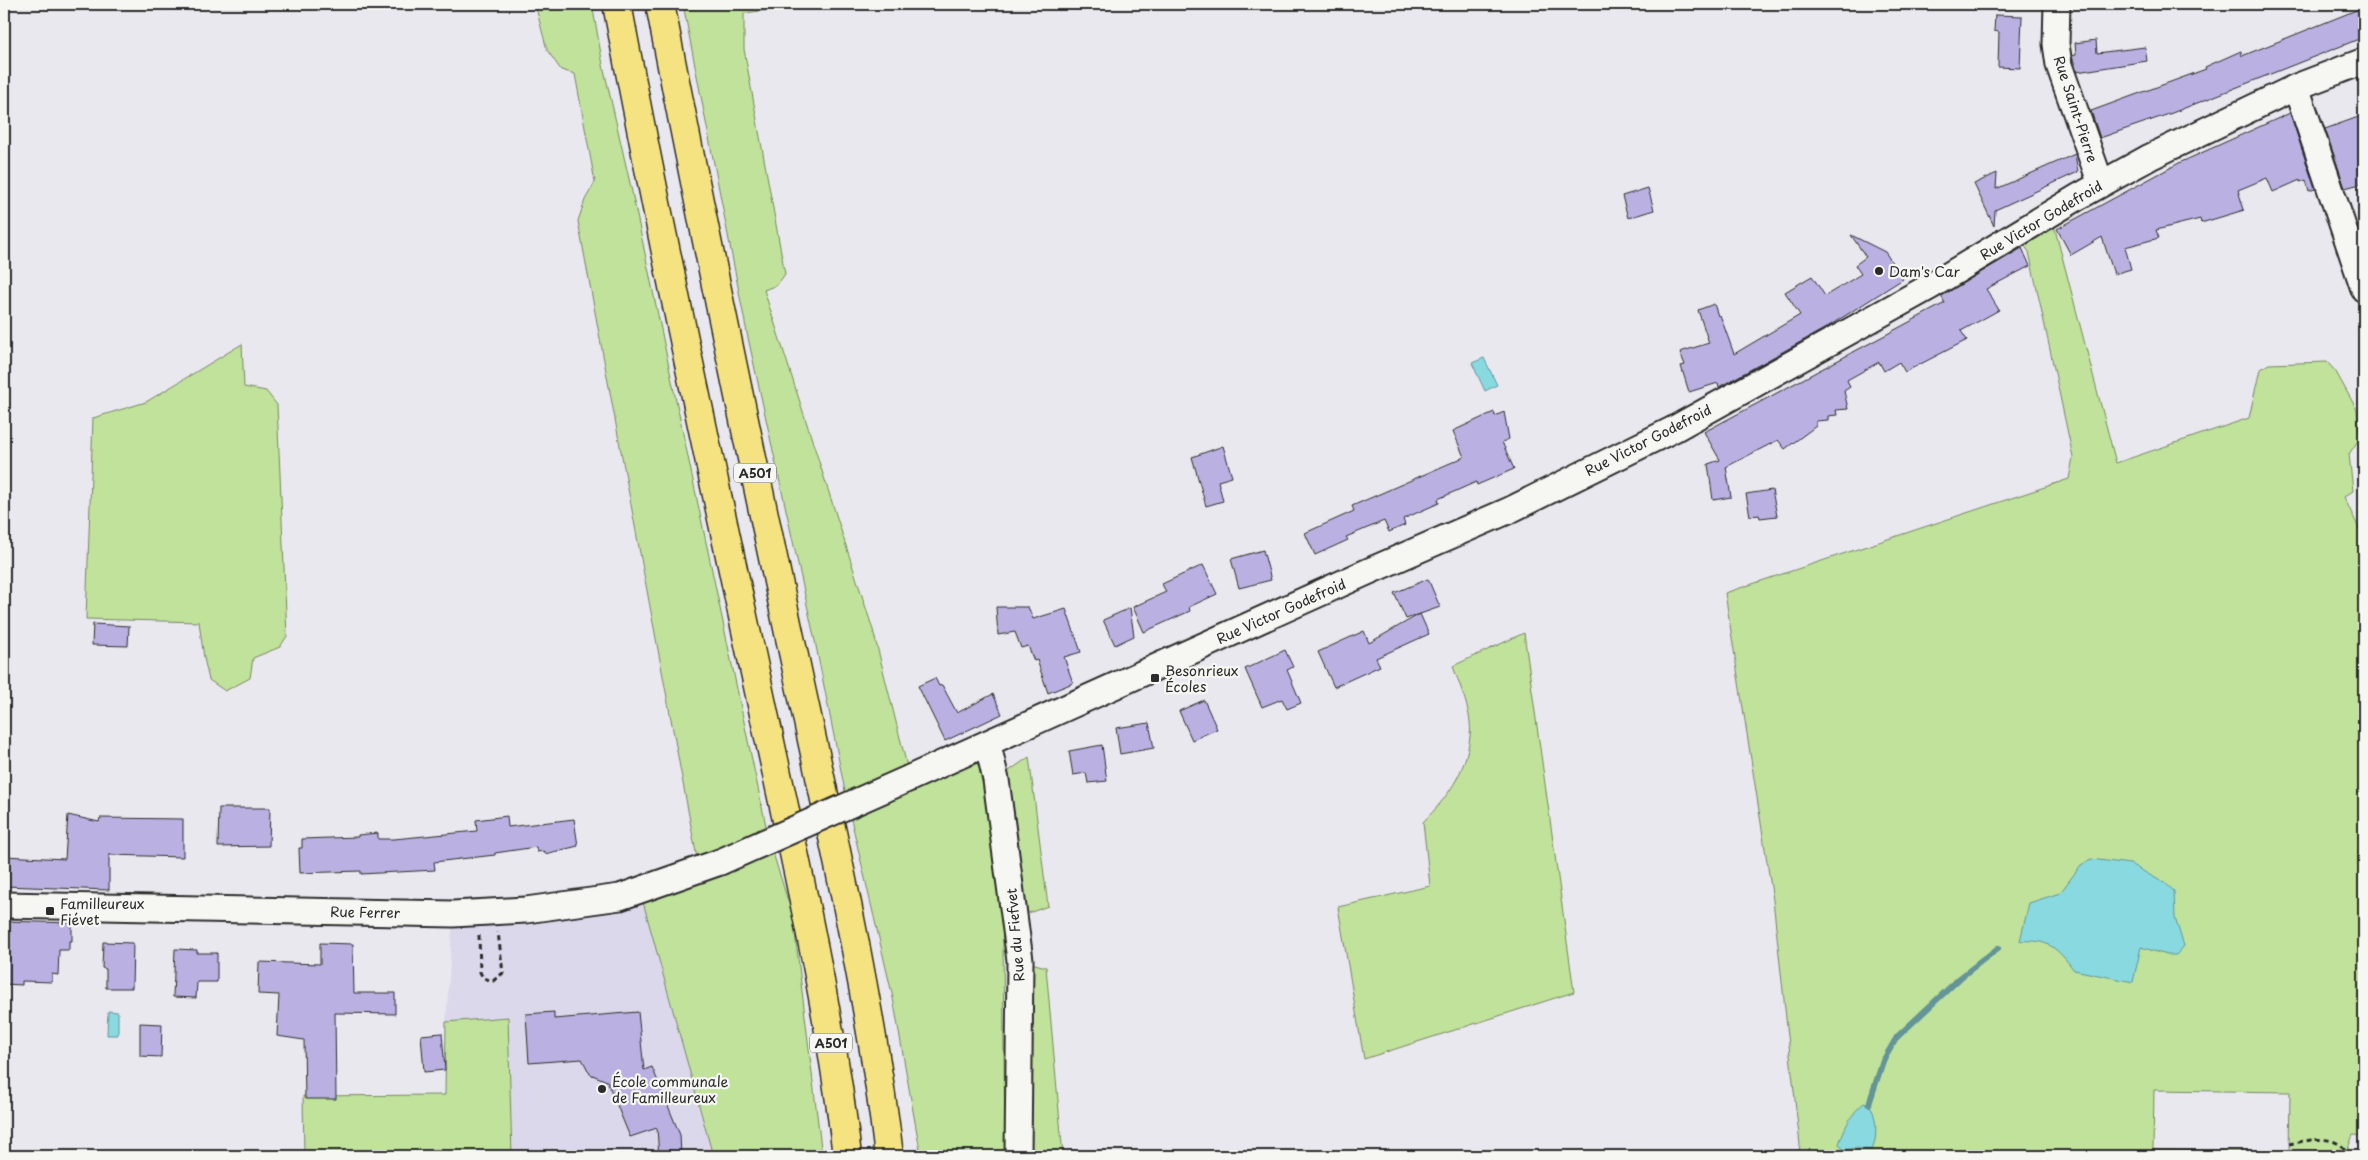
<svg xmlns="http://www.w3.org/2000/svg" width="2368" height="1160" viewBox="0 0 2368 1160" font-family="'Playpen Sans',sans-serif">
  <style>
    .built { fill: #dcd8eb }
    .green { fill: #c0e29b; stroke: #768663; fill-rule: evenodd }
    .water { fill: #88dae0; stroke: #639498 }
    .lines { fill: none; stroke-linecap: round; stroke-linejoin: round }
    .stream { stroke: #639498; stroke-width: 6 }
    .building { fill: #bab1e2; stroke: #2b2b2b }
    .minor-casing { stroke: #2b2b2b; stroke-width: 29 }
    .highway-casing { stroke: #2b2b2b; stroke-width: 31 }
    .path { stroke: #2b2b2b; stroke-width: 3; stroke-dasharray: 5 4; stroke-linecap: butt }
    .minor { stroke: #f6f6f2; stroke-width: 25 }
    .highway { stroke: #f5e382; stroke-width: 28 }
    .minor-bridge-casing { stroke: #2b2b2b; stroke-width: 29; stroke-linecap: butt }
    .minor-bridge { stroke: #f6f6f2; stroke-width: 25 }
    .poi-dot { fill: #2b2b2b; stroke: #f6f6f2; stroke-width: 2 }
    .labels { text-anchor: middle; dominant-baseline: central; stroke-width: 4.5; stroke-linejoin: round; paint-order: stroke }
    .shield { fill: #f6f6f2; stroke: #686867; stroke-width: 1 }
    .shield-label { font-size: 12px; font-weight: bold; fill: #2b2b2b }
    .street-label { font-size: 14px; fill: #2b2b2b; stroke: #f6f6f2 }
    .poi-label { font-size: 14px; fill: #2b2b2b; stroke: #f6f6f2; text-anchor: start }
  </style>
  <rect width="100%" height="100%" fill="#eae8ef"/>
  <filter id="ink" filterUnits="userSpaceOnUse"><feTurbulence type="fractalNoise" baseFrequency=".02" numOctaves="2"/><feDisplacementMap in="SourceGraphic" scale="10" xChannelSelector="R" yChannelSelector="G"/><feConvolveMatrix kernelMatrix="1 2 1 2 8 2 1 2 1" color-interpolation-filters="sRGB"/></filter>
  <g filter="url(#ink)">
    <path class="built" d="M640,891L713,1156H512L508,1017L446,1022L453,914Z"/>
    <path class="green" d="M535,4H592L603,65L632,192L769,840L793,917L822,1156H713L640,891L699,869L578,221L585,200L595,182L575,74L561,70L547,50Z
      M683,4H818L744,13V49L785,274L777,285L764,290L873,630L910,778L970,761L978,764L994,780L1003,942L1005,1156H921L893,998L848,806L815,641L747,333Z
      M2051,214L2116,463L2249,418L2260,369L2269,364L2327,362L2336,372L2357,410L2360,438L2349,454L2353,491L2344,497L2364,539V1136L2353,1135L2347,1151L2349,1156H1798L1800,1145L1773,900L1725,593L2069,479L2073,457L2029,252L2017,235ZM2154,1090L2290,1092L2289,1152L2153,1150Z
      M242,344L244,387L266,391L277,405L287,636L280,647L253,658L250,678L225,691L209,680L204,658L199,622L86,619L93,418L146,402Z
      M1524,633L1574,992L1364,1059L1338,907L1430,886L1423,822C1448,797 1466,772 1470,736C1473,714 1460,687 1453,666Z
      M1029,757L1048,906L1015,918L996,780Z
      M1020,960L1046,967L1063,1156H1018Z
      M508,1017L512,1156H304L303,1096L445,1095L446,1022Z"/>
    <path class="water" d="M1484,358L1497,385L1485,391L1472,363Z
      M2091,859L2130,864L2166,884L2174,891L2175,918L2184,946L2176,955H2166L2141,947L2133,982L2074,970C2057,948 2049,939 2020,941L2029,903L2060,893L2081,865Z
      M108,1011L118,1012V1035H107Z
      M1864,1103L1869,1104C1877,1115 1878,1137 1872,1150L1855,1148L1844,1150L1839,1144C1844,1129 1851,1113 1864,1103Z"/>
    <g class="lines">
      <path class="stream" d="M1869,1104L1883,1061L1897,1037L1961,977L1998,948"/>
    </g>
    <path class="building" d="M2364,7V37L2172,113L2100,138L2091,111L2206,69L2205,67L2241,51L2242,56Z
      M1995,15L2022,16L2020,68L1998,67L1999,32L1994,31Z
      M2096,40L2097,53L2145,47L2147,61L2077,72L2072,56L2076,55L2075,43Z
      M2290,113L2315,189L2309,191L2306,180L2300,182V180L2273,192L2267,178L2238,190L2244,210L2201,223L2200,219L2156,230L2159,238L2125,247L2131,269L2114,274L2102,237L2071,255L2057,229L2179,163Z
      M2364,115V183L2345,188L2325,129Z
      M2075,154L2078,172L1995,210L1994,226L1974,184L1997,173L1996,189Z
      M1648,188L1654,210L1628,218L1622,196Z
      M1851,235L1885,252L1903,279L1824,329L1719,387L1718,383L1689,392L1681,366L1685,365L1680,352L1709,343L1698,310L1714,304L1718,316L1720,315L1734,354L1800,315L1785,292L1812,276L1825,296L1861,274L1855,265L1866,257Z
      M2022,248L2030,266L1986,289L1999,310L1961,331L1967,340L1905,372L1899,362L1884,371L1879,362L1847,380L1850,387L1844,391L1848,409L1836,410L1837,415L1828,416V420L1816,421V426L1785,449L1778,440L1726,467L1731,497L1713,500L1708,464L1720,460L1704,432L1945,303L1941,296Z
      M1494,412L1495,416L1504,412L1509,439L1502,442L1514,469L1477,485L1476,482L1438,499L1439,503L1403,519L1405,525L1389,532L1384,521L1346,537L1348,540L1315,555L1305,533L1354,511L1352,506L1464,457L1453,431Z
      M1223,446L1232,477L1218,481L1223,501L1206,506L1192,457Z
      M1772,490L1777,516L1760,518L1759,515L1750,516L1746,494Z
      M1263,550L1271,580L1239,588L1231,559Z
      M1203,565L1217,594L1189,607L1190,611L1144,632L1133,607L1166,592L1162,584Z
      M1428,579L1440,607L1406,619L1394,593Z
      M996,607H1028L1033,619L1066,609L1081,652L1064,657L1073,683L1048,693L1037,660L1034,661L1028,646L1021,648L1015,632L998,635Z
      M1130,608L1134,636L1115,645L1103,620Z
      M1420,614L1429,634L1376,658L1380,666L1334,687L1318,652L1364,631L1369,643Z
      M93,624L129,626L128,646L92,645Z
      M1285,650L1293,667L1287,670L1301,703L1287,709L1282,699L1262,707L1245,669Z
      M935,678L939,686L942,685L957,713L993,694L1002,714L945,741L918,686Z
      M1204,700L1217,729L1192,740L1179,711Z
      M1149,723L1154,748L1120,754L1116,728Z
      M1102,745L1107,781L1088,783L1086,773L1073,775L1069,751Z
      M219,808H270L269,846L218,847Z
      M68,815L99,822L100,818L183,819V857L109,855V890L4,886V856L65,859Z
      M507,816L508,827L574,819L578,846L545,854V851L537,852L536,847L495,853V855L434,862L435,870L361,874V871L300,873L299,848H302V839L358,837V835L378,833V839H394L477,831L476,820Z
      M4,921L72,923V941H69V950H59L58,975L52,974V982L22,981V985L4,984Z
      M103,942L133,943L132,988H106V969L102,968Z
      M320,943L353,944L354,993H395V1014L335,1013L336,1099H305L304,1040L277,1036L279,995L258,994L259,962L320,964Z
      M175,949L197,950V953H217V982H197L196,998L173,997Z
      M554,1012V1019L638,1012L644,1070L652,1067L680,1135L681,1156H659L657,1128L630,1137L607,1081L590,1074L582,1059L529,1063L526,1014Z
      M140,1023L162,1024L161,1057L140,1056Z
      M442,1033L445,1070L424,1072L421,1035Z"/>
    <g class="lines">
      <defs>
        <path id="minor" d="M2057,4L2056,44L2059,65L2101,184
          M2296,87L2364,289
          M988,745L996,780L1020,960L1018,1156
          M910,778L1367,572L1510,510L1674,429L1931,286L2078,197L2150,157L2296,87L2364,61
          M4,905L453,914L526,910L620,897L720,862"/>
        <path id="highway" d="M617,4C660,232 709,459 758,686C791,842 829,998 847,1156
          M660,4C703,228 750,451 798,675C832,834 870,994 889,1156"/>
      </defs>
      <use href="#minor" class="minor-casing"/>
      <use href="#highway" class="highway-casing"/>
      <path class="path" d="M479,935L480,972L483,978L493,981L503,973L498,932
        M2289,1144C2310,1140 2338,1132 2349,1156
        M2221,1151L2222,1156"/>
      <use href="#minor" class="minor"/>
      <use href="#highway" class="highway"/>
      <defs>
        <path id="minor-bridge" d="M720,862L910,778"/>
      </defs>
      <use href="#minor-bridge" class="minor-bridge-casing"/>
      <use href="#minor-bridge" class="minor-bridge"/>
    </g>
  </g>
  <g class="poi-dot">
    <circle cx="1879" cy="271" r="5"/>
    <rect x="1150" y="673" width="10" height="10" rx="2.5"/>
    <rect x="45" y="906" width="10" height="10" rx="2.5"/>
    <circle cx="602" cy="1089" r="5"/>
  </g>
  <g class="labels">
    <g class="shield">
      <rect x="734" y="463.5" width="42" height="19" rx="4"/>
      <rect x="810" y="1033.5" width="42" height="19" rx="4"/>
    </g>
    <g class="shield-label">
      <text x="755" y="473">A501</text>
      <text x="831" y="1043">A501</text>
    </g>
    <g class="street-label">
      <text transform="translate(2076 109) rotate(72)">Rue Saint-Pierre</text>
      <text transform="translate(2041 220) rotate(-31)">Rue Victor Godefroid</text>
      <text transform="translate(1648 440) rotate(-27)">Rue Victor Godefroid</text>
      <text transform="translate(1281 611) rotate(-24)">Rue Victor Godefroid</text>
      <text transform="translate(365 912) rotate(1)">Rue Ferrer</text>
      <text transform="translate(1015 935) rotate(-95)">Rue du Fiefvet</text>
    </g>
    <g class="poi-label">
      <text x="1889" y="271">Dam's Car</text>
      <text x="1165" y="670">Besonrieux<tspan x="1165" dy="16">Écoles</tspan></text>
      <text x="60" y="903">Familleureux<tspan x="60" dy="16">Fiévet</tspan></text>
      <text x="612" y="1081">École communale<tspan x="612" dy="16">de Familleureux</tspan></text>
    </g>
  </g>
  <rect width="2368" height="1160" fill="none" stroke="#f6f6f2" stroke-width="20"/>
  <rect x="10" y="10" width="2348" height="1140" fill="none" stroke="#2b2b2b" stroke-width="2" filter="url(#ink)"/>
</svg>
